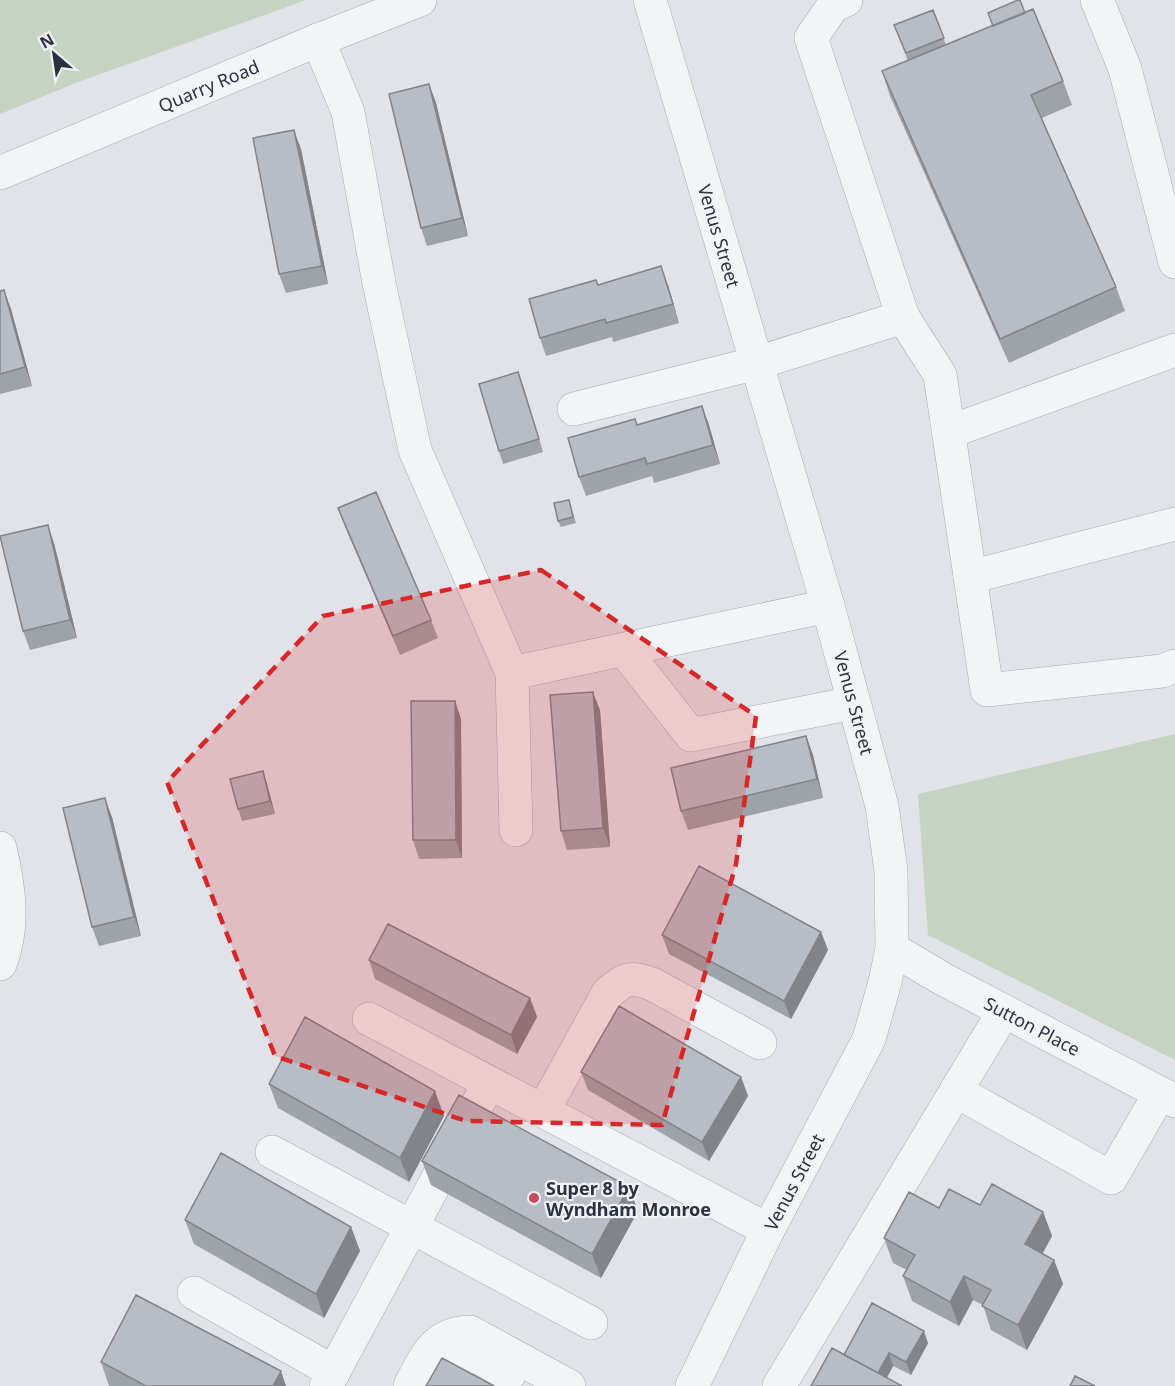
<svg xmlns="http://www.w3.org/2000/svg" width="1175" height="1386" viewBox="0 0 1175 1386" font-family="'Noto Sans',sans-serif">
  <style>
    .green { fill: #c6d2c2 }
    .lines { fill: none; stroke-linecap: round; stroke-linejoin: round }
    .minor-casing { stroke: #a6aab3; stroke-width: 34 }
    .minor { stroke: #f3f4f7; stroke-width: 33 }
    .wall { fill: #9ea3a9 }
    .shaded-wall { fill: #81848a }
    .building { fill: #b8bdc5; stroke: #81848a; stroke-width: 1.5 }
    .marked { fill: #d62828; fill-opacity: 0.2; stroke: #d62828; stroke-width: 4.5; stroke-dasharray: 12 8; stroke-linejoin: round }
    .poi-dot { fill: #c74c5c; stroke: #f0f2f6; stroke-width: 2 }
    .labels { text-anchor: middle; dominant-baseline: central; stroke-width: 4.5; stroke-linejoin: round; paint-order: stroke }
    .street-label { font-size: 18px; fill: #2a313f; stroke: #f0f2f6 }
    .poi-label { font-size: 18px; font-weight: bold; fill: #2a313f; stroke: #f0f2f6; text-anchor: start }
  </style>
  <rect width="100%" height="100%" fill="#e1e3e9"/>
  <path class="green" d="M0,0H306L81,81L0,114Z
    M1175,734V1060L928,935L918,794Z"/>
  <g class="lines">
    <defs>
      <g id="minor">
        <path id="s1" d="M650,0L828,606L882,806L891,871L892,949L885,982L869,1039L768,1230L692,1386"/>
        <path d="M846,0L833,6L811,38L903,317"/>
        <path d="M1097,0L1125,69L1175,262"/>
        <path d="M318,40L348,112L379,283L415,450L512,673L516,830"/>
        <path id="s2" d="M0,173L318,40L420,0"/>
        <path d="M574,409L757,363L903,317L940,375L987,690L1162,671L1175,666"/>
        <path d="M949,432L1175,350"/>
        <path d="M970,577L1175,524"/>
        <path d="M624,650L691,735L853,703"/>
        <path d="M512,673L828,606"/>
        <path d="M0,848C9,886 15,927 0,964"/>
        <path id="s3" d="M892,949L943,979L1175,1101"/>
        <path d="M369,1019L768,1230"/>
        <path d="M956,1091L1111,1178L1160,1093"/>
        <path d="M543,1111L608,993C625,978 631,976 652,984L760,1043"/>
        <path d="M272,1152L591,1323"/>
        <path d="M194,1293L334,1372"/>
        <path d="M326,1386L489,1083"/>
        <path d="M410,1386C425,1357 434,1333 470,1332L569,1386"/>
        <path d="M433,1386L442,1368L458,1359L477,1356L509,1375"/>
        <path d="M779,1386L1004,1011"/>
      </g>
    </defs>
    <use href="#minor" class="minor-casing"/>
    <use href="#minor" class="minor"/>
  </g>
  <path class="wall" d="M933,10L946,45L1025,13L1063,81L1072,105L1042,118L1116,287L1125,311L1009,363L890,96L882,71L908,61L894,25Z
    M429,84L436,103L468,236L427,246L421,228Z
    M301,149L328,284L286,293L279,274Z
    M598,285H668L679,323L613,342L612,337L546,356L540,338Z
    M0,291L11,309L32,386L0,394Z
    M518,372L543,452L503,464L499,451Z
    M702,406L709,425L720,464L654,483L652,476L586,496L579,477L637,425Z
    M571,506L576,523L561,527L558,521Z
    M338,508L431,620L438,638L400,655L345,527Z
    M54,543L77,638L30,650L23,631Z
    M455,701L461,719L462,858L419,859L413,840Z
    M600,710L610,847L567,850L561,831Z
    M806,736L813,755L823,798L688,830L681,811Z
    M267,784L275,814L242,821L238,809Z
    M112,817L141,936L99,946L92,927Z
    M821,932L828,950L791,1019L669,954L662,935Z
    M369,960L530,998L537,1017L517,1054L375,979Z
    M581,1072L741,1077L748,1096L709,1161L588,1090Z
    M269,1084L444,1116L409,1182L278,1108Z
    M422,1161L638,1211L601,1278L431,1185Z
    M939,1208L1043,1212L1052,1236L1042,1254L1054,1260L1063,1284L1027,1350L991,1330L983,1305L973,1300L959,1326L912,1301L903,1276L907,1270L893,1263L884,1238Z
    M185,1220L351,1227L360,1251L324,1318L194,1244Z
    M928,1343L911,1375L893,1366L887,1378L844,1355Z
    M101,1362L286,1386H109Z"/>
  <path class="shaded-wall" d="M429,84L436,103L468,236L462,218Z
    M294,130L301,149L328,284L322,266Z
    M661,266L668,285L679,323Z
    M4,290L11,309L32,386L25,367Z
    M518,372L523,385L543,452L539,439Z
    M702,406L709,425L720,464L713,445Z
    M48,525L54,543L77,638L70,620Z
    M593,692L600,710L610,847L603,828Z
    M455,701L461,719L462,858L456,840Z
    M806,736L813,755L823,798L817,779Z
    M263,771L267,784L275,814L270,801Z
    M105,798L112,817L141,936L134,917Z
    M821,932L828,950L791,1019L784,1001Z
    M530,998L537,1017L517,1054L511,1035Z
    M741,1077L748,1096L709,1161L702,1142Z
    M435,1091L444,1116L409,1182L400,1158Z
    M629,1187L638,1211L601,1278L592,1254Z
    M1043,1212L1052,1236L1034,1269L1025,1244Z
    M351,1227L360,1251L324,1318L316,1294Z
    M1054,1260L1063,1284L1027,1350L1018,1325Z
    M964,1276L973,1300L959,1326L950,1302Z
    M924,1331L928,1343L911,1375L906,1362Z
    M889,1353L893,1366L882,1386L878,1373Z
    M281,1371L286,1386H273Z"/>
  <path class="building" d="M1018,0H1020L1025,13L993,26L988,13Z
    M1033,9L1063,81L1031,95L1116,287L1000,339L882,71Z
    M933,10L944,38L906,53L894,25Z
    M429,84L462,218L421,228L389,94Z
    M294,130L322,266L279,274L253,138Z
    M661,266L673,304L606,323L605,319L540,338L529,299L596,280L598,285Z
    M4,290L25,367L0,374V291Z
    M518,372L539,439L499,451L479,384Z
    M702,406L713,445L647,464L645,458L579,477L568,438L635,419L637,425Z
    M376,492L431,620L393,636L338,508Z
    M569,500L573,517L558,521L554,503Z
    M48,525L70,620L23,631L0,536Z
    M593,692L603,828L561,831L550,695Z
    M411,701H455L456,840H413Z
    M806,736L817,779L681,811L671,768Z
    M263,771L270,801L238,809L230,779Z
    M105,798L134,917L92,927L63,808Z
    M699,866L821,932L784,1001L662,935Z
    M388,924L530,998L511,1035L369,960Z
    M619,1006L741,1077L702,1142L581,1072Z
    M305,1017L435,1091L400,1158L269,1084Z
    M459,1095L629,1187L592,1254L422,1161Z
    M221,1153L351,1227L316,1294L185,1220Z
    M992,1184L1043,1212L1025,1244L1054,1260L1018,1325L982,1306L991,1290L964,1276L950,1302L903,1276L915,1255L884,1238L909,1192L939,1208L949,1189L980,1205Z
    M136,1295L281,1371L273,1386H146L101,1362Z
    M872,1303L924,1331L906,1362L889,1353L878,1373L844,1355Z
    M832,1348L902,1386H811Z
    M442,1358L494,1386H426Z
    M1075,1376L1095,1386H1070Z"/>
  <path class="marked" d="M541,570L756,716L736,864L662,1125L466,1121L275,1056L167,782L323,616Z"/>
  <circle class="poi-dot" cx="534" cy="1198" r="6"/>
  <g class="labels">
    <g class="street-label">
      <text stroke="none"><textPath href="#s2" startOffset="226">Quarry Road</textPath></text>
      <text stroke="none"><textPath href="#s1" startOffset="246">Venus Street</textPath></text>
      <text stroke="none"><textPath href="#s1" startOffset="732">Venus Street</textPath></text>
      <text stroke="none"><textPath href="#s3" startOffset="160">Sutton Place</textPath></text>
      <text transform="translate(794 1182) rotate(-62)">Venus Street</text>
    </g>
    <g class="poi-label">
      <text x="546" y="1188">Super 8 by<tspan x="546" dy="21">Wyndham Monroe</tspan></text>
    </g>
  </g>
  <g transform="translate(54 54) rotate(331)" stroke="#f0f2f6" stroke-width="4.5" paint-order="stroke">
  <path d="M0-4.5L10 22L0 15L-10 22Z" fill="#2a313f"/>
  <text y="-9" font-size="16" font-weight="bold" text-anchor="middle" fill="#2a313f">N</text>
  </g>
</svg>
